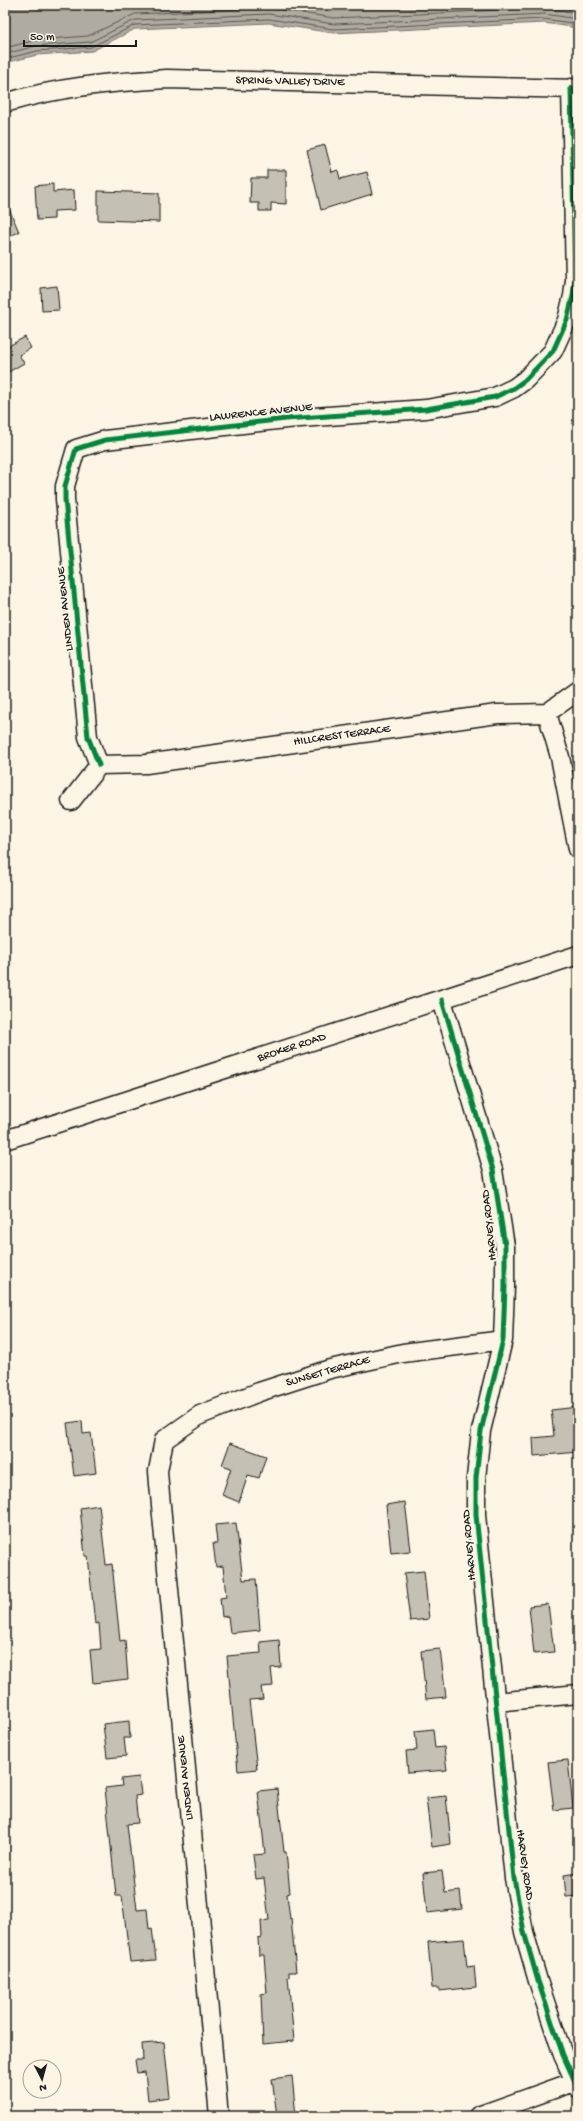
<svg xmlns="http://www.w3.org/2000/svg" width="583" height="2121" viewBox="0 0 583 2121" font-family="'Gochi Hand',sans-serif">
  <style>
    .water { fill: #b0aba1; stroke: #75726c }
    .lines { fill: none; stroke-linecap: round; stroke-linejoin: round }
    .shore { stroke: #575551; stroke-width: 1 }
    .building { fill: #c4c0b3; stroke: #1c1c1c }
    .minor-casing { stroke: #1c1c1c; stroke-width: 21 }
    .minor { stroke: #fcf5e5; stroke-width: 18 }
    .cycleway-casing { stroke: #fcf5e5; stroke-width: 8 }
    .cycleway { stroke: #00873e; stroke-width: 5 }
    .labels { text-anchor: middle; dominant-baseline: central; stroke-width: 4; stroke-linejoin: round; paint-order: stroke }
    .street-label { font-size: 12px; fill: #1c1c1c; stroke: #fcf5e5 }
  </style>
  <rect width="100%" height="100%" fill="#fcf5e5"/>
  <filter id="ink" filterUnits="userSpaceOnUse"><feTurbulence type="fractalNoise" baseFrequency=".025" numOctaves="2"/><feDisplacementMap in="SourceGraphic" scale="8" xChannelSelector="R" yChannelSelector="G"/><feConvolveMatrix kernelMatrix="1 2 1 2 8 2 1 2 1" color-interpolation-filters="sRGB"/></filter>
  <g filter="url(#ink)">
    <path class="water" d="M5,5H578V28L544,23L333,33L269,23L135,29L92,51L37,55L5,63Z"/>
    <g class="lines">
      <path class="shore" d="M5,48L36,40L88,36L135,14L269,8L334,18L544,8L578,13
        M5,54L36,46L90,42L135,20L269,14L334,24L544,14L578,19
        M5,59L37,51L91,47L135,25L269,19L333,29L544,19L578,24"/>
    </g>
    <path class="building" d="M325,145L332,172L338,170L340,179L367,172L372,194L321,210L307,150Z
      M267,170H286V204L271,203V211H259V203H250L251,178H267Z
      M53,184V192L74,190L75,210L54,211V219L37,220L35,186Z
      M98,191L159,193V222L98,220Z
      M5,199L19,232L5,238Z
      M57,286L59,310L42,311L41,288Z
      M25,337L31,348L19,355L24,363L5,374V348Z
      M578,1407V1452L534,1456L533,1438L554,1436L551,1410Z
      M82,1421L83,1434L91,1433L96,1473L74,1476L67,1423Z
      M230,1443L266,1456L259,1478L248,1475L239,1502L222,1495L231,1468L222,1465Z
      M405,1502L411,1551L391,1553L386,1505Z
      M99,1505L106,1565L112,1564L120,1641L125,1640L128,1679L93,1683L90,1650L101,1649L99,1623L95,1624L88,1556H85L80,1508Z
      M236,1523L243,1580L256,1579L260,1630L230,1633L228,1616L222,1617L220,1598L226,1597L223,1566L216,1567L213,1543H217L215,1525Z
      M424,1571L429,1619L410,1621L404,1573Z
      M548,1604L554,1652L534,1654L529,1606Z
      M279,1640L281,1667L271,1668L273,1686L261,1687L263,1699L249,1700L257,1769L238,1771L227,1656L261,1653L260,1642Z
      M440,1649L446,1697L426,1699L421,1651Z
      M129,1721L130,1738H124L126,1756L107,1758L103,1724Z
      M433,1729L435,1748L444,1747L447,1770L408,1773L406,1751L417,1750L415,1731Z
      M568,1760L573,1808L554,1810L548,1762Z
      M139,1777L141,1795L135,1796L138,1823L127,1824L137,1910L147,1909L149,1929L152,1928L156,1960L130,1962L122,1896H116L105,1788L122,1786L121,1779Z
      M277,1789L284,1852H286L290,1893L287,1894L290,1919L291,1918L296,1972H289V1977H288L294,2041L263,2044L261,1994L267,1993L264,1955H259L258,1938L262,1937L261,1921L269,1920L264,1878L256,1879L253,1855L265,1854L258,1791Z
      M446,1796L451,1844L432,1847L426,1798Z
      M442,1871L445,1893L460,1891L462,1909L427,1913L423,1873Z
      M578,1873V1896L566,1897L564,1875Z
      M464,1939L467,1967L474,1966L476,1987L439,1991V1988H432L428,1942Z
      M164,2042L170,2097L148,2100L145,2072L137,2073L135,2060H143L142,2044Z
      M292,2076L296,2116H277L272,2079Z"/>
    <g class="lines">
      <defs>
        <path id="minor" d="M5,103C58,87 112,82 167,79L578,89
          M547,713L560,757L578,849
          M99,765L88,737L65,499V486L76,449L105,440L286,419L426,409L495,397L514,388L525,380L553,351L567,320L573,296L575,280L571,88
          M99,765L146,764L497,714L547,713L578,691
          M71,801L99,765
          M442,1000L493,1170L505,1246V1287L503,1340L481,1431L476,1478V1515L514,1878L524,1932L538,1981L563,2055L578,2088
          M5,1140L578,955
          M496,1702L578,1694
          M219,2116L159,1484L158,1471L164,1440L200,1415L259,1392L330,1369L403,1353L503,1340
          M478,2116L576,2081"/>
      </defs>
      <use href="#minor" class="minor-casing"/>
      <use href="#minor" class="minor"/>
      <defs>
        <path id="cycleway" d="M99,765L88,737L65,499V486L76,449L105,440L286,419L426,409L495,397L514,388L525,380L553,351L567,320L573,296L575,280L571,88
          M442,1000L493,1170L505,1246V1287L503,1340L481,1431L476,1478V1515L514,1878L524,1932L538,1981L563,2055L578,2088"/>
      </defs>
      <use href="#cycleway" class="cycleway-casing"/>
      <use href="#cycleway" class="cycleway"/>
    </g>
  </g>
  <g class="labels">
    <g class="street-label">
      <text transform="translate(290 82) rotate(1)">SPRING VALLEY DRIVE</text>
      <text transform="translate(261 413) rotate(-6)">LAWRENCE AVENUE</text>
      <text transform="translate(66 609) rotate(-96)">LINDEN AVENUE</text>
      <text transform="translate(342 736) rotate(-8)">HILLCREST TERRACE</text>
      <text transform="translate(292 1048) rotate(-18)">BROKER ROAD</text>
      <text transform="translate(490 1225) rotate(-96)">HARVEY ROAD</text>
      <text transform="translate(328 1372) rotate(-16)">SUNSET TERRACE</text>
      <text transform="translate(470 1545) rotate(-95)">HARVEY ROAD</text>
      <text transform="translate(186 1778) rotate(-96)">LINDEN AVENUE</text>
      <text transform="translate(524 1865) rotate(82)">HARVEY ROAD</text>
    </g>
  </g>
  <rect width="583" height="2121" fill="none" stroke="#fcf5e5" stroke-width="20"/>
  <rect x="10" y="10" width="563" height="2101" fill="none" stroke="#1c1c1c" stroke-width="1.5" filter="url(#ink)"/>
  <g transform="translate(42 2079) rotate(174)"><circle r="19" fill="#fcf5e5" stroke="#a29e95"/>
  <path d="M0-3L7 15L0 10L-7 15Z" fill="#1c1c1c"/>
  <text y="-6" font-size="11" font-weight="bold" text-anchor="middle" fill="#1c1c1c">N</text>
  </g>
  <path d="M24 40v6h112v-6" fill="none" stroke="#1c1c1c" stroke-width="2"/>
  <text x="30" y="40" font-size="12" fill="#1c1c1c" stroke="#fcf5e5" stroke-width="3" paint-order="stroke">50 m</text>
</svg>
